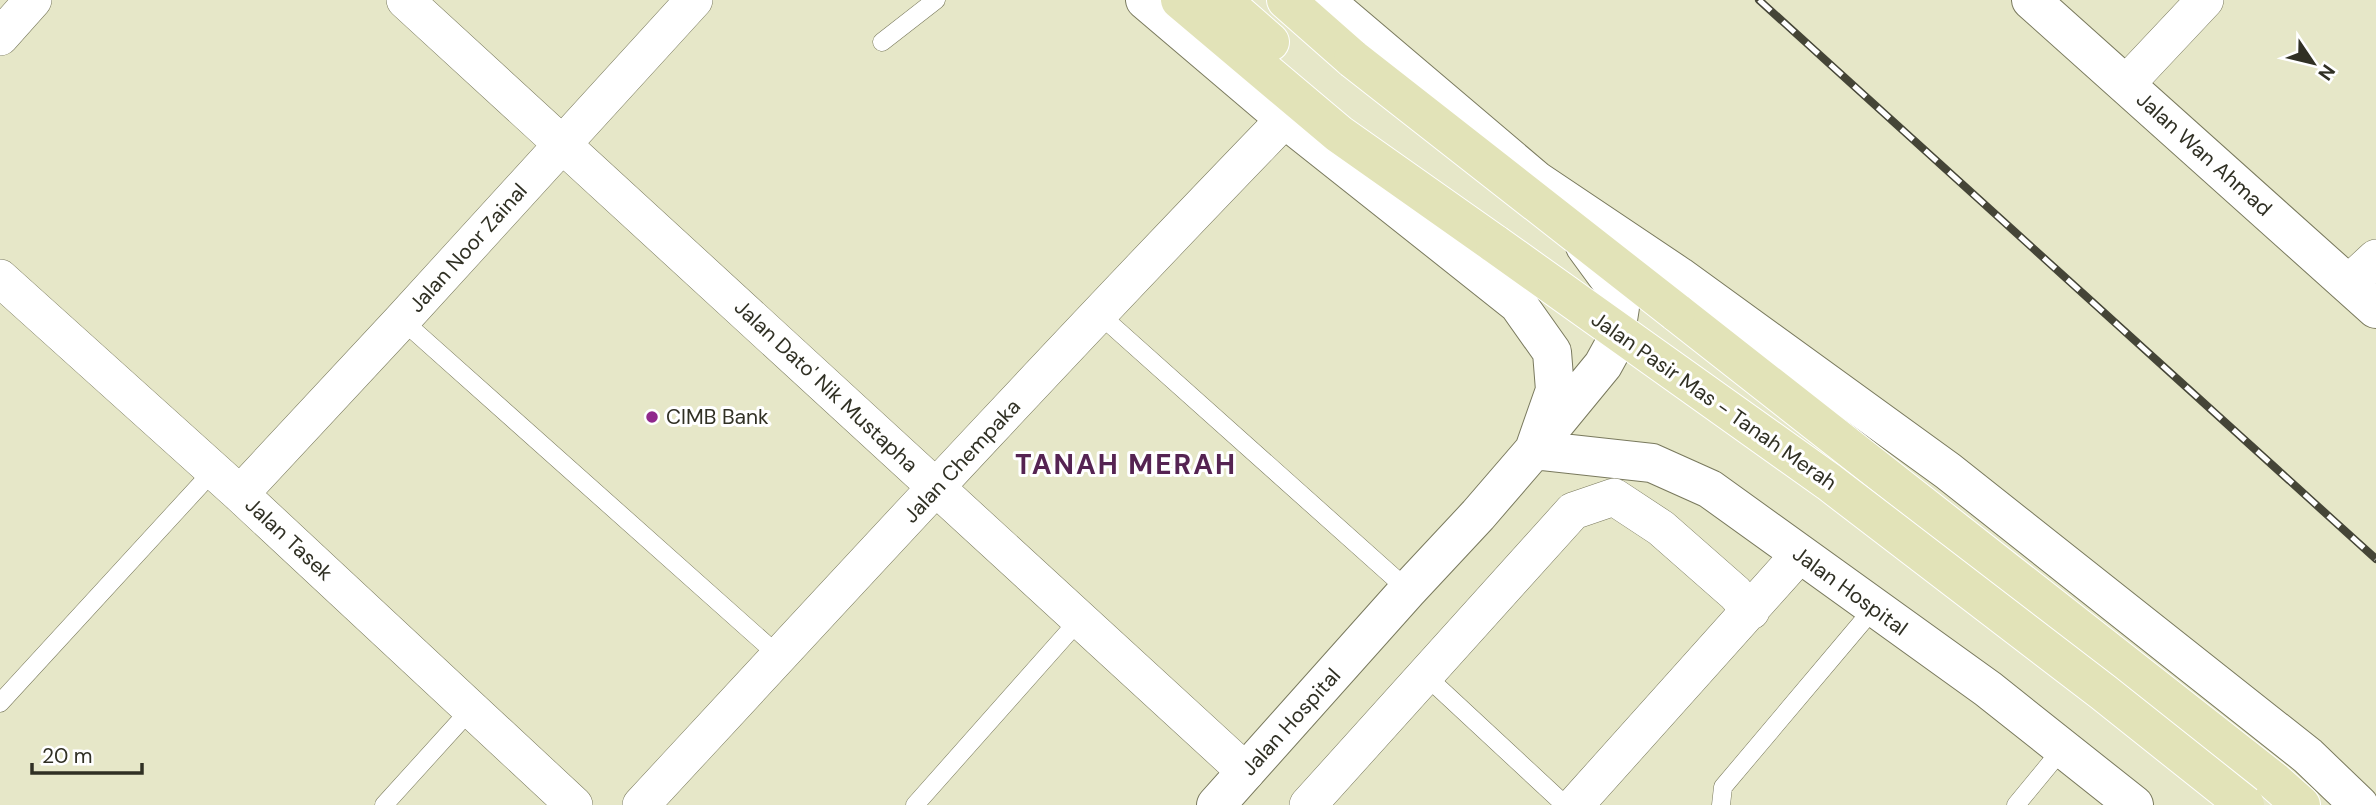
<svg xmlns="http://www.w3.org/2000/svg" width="2376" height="805" viewBox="0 0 2376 805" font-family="'DM Sans',sans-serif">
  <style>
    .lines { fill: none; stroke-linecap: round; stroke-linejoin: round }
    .lane-casing { stroke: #79795d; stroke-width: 19 }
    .street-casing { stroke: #79795d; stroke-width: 38 }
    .secondary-casing { stroke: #79795d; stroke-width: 40 }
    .primary-casing { stroke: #fff; stroke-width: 40 }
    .lane { stroke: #fff; stroke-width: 18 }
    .street { stroke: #fff; stroke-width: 37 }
    .secondary { stroke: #fff; stroke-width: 38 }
    .primary { stroke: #e2e3b8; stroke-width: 38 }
    .rail-casing { stroke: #454537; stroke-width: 8 }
    .rail { stroke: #fff; stroke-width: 5; stroke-dasharray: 16; stroke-linecap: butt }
    .primary-bridge-casing { stroke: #fff; stroke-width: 40; stroke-linecap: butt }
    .primary-bridge { stroke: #e2e3b8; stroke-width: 38 }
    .poi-dot { fill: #90288c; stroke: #fff; stroke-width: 2.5 }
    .labels { text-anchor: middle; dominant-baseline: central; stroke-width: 6; stroke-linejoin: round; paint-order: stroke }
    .street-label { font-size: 21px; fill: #303024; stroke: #fff }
    .poi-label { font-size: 21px; fill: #303024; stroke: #fff; text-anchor: start }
    .district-label { font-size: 28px; font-weight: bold; letter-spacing: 2px; fill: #552352; stroke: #fff }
  </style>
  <rect width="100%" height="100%" fill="#e6e7c8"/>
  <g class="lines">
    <defs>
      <path id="lane" d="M882,42L936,0
        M1098,313L1408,590
        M402,320L779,656
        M1425,675L1565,805
        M0,703L214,470
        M384,805L471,709
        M915,805L1080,619
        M1721,805L1723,787L1874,608
        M2016,805L2063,748"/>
      <path id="street" d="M405,0L1246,772
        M0,37L33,0
        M2126,84L2205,0
        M0,278L240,494L574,805
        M2348,284L2376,258
        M240,494L402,320L694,0
        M641,805C854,575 1067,344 1285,119
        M1308,805L1573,511L1614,497L1661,528L1735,593L1751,611
        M1575,805L1800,554"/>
      <path id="secondary" d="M1145,0L1285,119L1518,304L1552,352L1555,390L1534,450L1478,515L1408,590L1216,805
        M1324,0L1536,180L1679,276L1948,471L2308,756L2359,805
        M2031,0L2376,309
        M1548,432L1603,365L1614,345L1620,307L1615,287L1585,246
        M1534,450L1652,463L1710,489L1988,689L2134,805"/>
      <path id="primary" d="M1180,0L1339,134L1495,244
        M1222,0L1270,42
        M1286,0L1353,59
        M1676,312L2274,781L2301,805"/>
    </defs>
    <use href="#lane" class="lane-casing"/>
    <use href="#street" class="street-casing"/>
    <use href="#secondary" class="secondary-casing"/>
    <use href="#primary" class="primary-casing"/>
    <use href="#lane" class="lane"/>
    <use href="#street" class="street"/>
    <use href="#secondary" class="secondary"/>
    <use href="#primary" class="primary"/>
    <defs>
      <path id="rail" d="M1759,0L2376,559"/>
    </defs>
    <use href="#rail" class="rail-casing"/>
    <use href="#rail" class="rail"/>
    <defs>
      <path id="primary-bridge" d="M1353,59L1676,312
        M1495,244L1829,482L2103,692L2245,805"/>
    </defs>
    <use href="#primary-bridge" class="primary-bridge-casing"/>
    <use href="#primary-bridge" class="primary-bridge"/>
  </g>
  <circle class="poi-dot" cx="652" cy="417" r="7"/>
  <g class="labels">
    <g class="street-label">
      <text transform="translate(2204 154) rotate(42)">Jalan Wan Ahmad</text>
      <text transform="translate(468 248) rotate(-48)">Jalan Noor Zainal</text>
      <text transform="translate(826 386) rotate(43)">Jalan Dato' Nik Mustapha</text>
      <text transform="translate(1714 401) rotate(35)">Jalan Pasir Mas - Tanah Merah</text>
      <text transform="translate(962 461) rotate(-47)">Jalan Chempaka</text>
      <text transform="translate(289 539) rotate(43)">Jalan Tasek</text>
      <text transform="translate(1850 591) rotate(36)">Jalan Hospital</text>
      <text transform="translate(1291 722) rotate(-48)">Jalan Hospital</text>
    </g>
    <g class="poi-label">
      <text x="666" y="417">CIMB Bank</text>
    </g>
    <g class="district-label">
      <text x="1126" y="464">TANAH MERAH</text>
    </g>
  </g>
  <g transform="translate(2313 63) rotate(125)" stroke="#ffffff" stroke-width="5" paint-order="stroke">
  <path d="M0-5L12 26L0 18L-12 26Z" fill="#303024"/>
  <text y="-10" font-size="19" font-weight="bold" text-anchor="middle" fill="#303024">N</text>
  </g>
  <path d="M32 763v10h110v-10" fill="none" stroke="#303024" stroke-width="3.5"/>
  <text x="42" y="763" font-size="21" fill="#303024" stroke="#ffffff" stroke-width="5" paint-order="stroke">20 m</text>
</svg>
